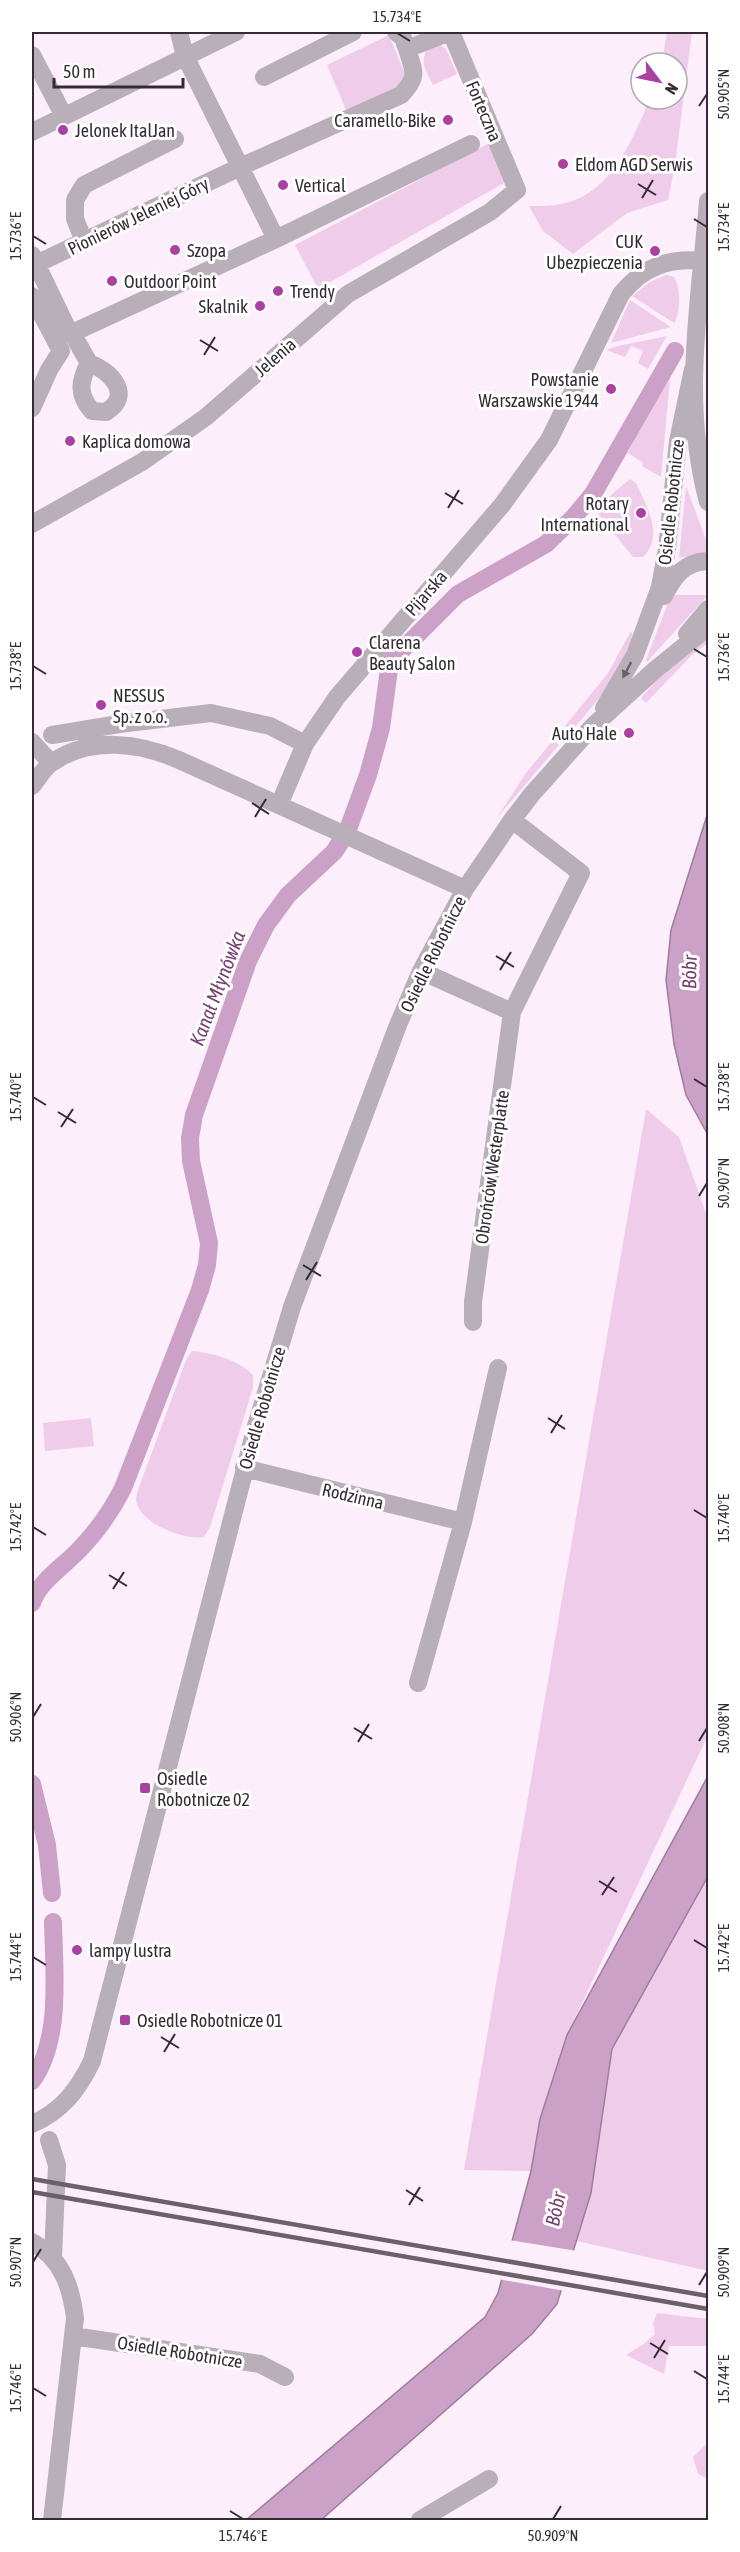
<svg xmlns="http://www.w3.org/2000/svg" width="740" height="2552" viewBox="0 0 740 2552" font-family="'Asap Condensed',sans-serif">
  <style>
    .green { fill: #f0cceb }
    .water { fill: #cca1c7; stroke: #9e7e9b; stroke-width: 1.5 }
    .pier { fill: #fceefa }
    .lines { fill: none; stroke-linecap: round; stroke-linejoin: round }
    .canal { stroke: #cca1c7; stroke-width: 18 }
    .minor { stroke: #b9afb8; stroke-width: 18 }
    .rail { stroke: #6b616a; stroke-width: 4.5 }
    .oneway { fill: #696068 }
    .ticks { fill: none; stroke: #342b33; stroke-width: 2 }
    .poi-dot { fill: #a940a2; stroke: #fff; stroke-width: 2 }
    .labels { text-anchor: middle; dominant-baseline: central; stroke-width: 6; stroke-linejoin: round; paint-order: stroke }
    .street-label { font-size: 18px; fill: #342b33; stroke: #fff }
    .poi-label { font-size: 18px; fill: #342b33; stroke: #fff; text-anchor: start }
    .water-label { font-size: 20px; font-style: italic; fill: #763f71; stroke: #fff }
    .neatline { fill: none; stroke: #342b33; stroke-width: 2 }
    .ticks-label { font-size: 15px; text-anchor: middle; fill: #342b33 }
  </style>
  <rect width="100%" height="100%" fill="#fceefa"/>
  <path class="green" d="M667,32H692L675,165L668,200L627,213L573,254L543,231L529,206C539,206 551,206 561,204C611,195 632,140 650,99H677V63H662Z
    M389,35L405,74L399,88L347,112L327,65Z
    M439,44L446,49L457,74L433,85C427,73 420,64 426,51Z
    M488,144L504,183L318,289L295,245Z
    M666,275L674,277C681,287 681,313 674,323L632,296L650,282Z
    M630,300L671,327L611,343Z
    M667,336L648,369L638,363L643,351L631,346L625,357L606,350L618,346Z
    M670,379L661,477L642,466L643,463L628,453L645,418Z
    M630,479L636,483C646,505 665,536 643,557H633L596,511L613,493Z
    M686,486L708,545V552L679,558Z
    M671,595H708L647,662L646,660Z
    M631,631L634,639L609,686L572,731L565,726L608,673Z
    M708,636V643L692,655L646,703L641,698L662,675Z
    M553,740L559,745L496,819L526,773Z
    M646,1109L679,1137L708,1219V1735L567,2035L540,2119L531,2171L464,2170Z
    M192,1351C211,1352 241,1361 253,1375V1388L210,1527L204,1537C186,1541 142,1524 137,1504C135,1500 137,1494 138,1490L186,1360Z
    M91,1418L94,1446L45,1451L43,1423Z
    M708,1876V2271L577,2241L591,2193L612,2049Z
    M657,2313L708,2319V2346H669L664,2374L626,2355L645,2343L655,2334L653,2323Z
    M708,2442V2479L698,2474L693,2457Z"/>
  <path class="water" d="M708,812V967L707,976L708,985V1135L686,1095L674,1044L666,980L671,930Z
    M708,1776V1876L612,2049L591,2193L557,2304L532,2334L321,2520H246L485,2317L498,2293L531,2171L540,2119L567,2035Z"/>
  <path class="pier" d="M509,2240L577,2251L565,2291L498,2279Z"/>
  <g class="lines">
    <path class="canal" d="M32,1603C39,1582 60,1569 76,1553C95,1534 111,1512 123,1488L200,1290L207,1265L209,1243L191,1161L190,1138L194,1115L248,961L266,925L288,895L334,852L347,832L368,775L381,728L390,662L458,594L546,544L573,518L593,494L675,351
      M32,1784L47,1845L52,1893
      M32,2081C62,2040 54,1971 53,1922"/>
    <path class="minor" d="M179,32L185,56L276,239
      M396,32L403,38L407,49
      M32,55L64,116
      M264,77L353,32
      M32,132L236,32
      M708,201C700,301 681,403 708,502
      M84,241L75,219V200L84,185L175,139
      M32,255L70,334L276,239L471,144
      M32,266L240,167L401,95C419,76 414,72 407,49L450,32
      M32,296L61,351L49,370L32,408
      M72,333L89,363
      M89,363C110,370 134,395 106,412L92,411C78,395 79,382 89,363Z
      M32,524L142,462L206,417L348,294L490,212L517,190L451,32
      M664,596C674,576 684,562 708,561
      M687,634L708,609
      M604,708L635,655L660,587L667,549L678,441L693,369
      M52,735L119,724L211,713L270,726L305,744
      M32,742L51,763
      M32,786C38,779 44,767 53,762C91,736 140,743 179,760L465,889
      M279,805L305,744L337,697L502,505L549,440L621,294C643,267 669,257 703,261
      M421,971L512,1012L473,1302V1322
      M512,1012L581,873L512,820
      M244,1468L463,1522
      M418,1683L463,1522L498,1368
      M32,2124C62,2111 78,2090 92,2061L256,1426L292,1307L398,1025L421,971L465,889L512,820L532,794L592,727L656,669L708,627
      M49,2140L57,2165L53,2257
      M32,2242C62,2259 71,2286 75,2318L52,2520
      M73,2336L260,2364L285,2377
      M420,2520L489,2479"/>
    <path class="rail" d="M32,2179L708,2296
      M32,2192L708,2309"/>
  </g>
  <defs><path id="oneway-solid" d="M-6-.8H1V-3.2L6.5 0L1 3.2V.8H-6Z" transform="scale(1.5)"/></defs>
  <use class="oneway" href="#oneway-solid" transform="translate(627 670) rotate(118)"/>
  <path class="ticks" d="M397,33L410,41M699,106L707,94M638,184L656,195M642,198L653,180M694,219L707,227M33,236L46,244M200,340L218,351M204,355L215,337M445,493L463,504M448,508L459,490M694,649L707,657M33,666L46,674M252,803L269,814M255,817L266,799M496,956L514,967M500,970L511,952M694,1079L707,1087M33,1097L46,1105M58,1112L76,1123M61,1127L73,1109M699,1196L707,1183M303,1265L321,1276M306,1280L317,1262M548,1418L565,1429M551,1433L562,1415M694,1510L707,1518M33,1527L46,1535M109,1575L127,1586M113,1589L124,1572M33,1717L41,1704M354,1728L372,1739M699,1741L707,1728M358,1742L369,1724M599,1881L617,1892M602,1895L614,1877M694,1940L707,1948M33,1957L46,1965M161,2037L179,2048M164,2052L175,2034M406,2190L423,2201M409,2205L420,2187M33,2262L41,2249M699,2285L707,2272M650,2343L668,2354M654,2358L665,2340M694,2371L707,2379M33,2388L46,2396M230,2511L243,2519M553,2519L561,2506"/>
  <g class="poi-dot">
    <circle cx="448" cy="120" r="6"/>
    <circle cx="63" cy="130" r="6"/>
    <circle cx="563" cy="164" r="6"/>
    <circle cx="283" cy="185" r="6"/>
    <circle cx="175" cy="250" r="6"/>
    <circle cx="655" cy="251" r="6"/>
    <circle cx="112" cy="281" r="6"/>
    <circle cx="278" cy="291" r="6"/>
    <circle cx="260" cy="306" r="6"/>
    <circle cx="611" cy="389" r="6"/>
    <circle cx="70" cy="441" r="6"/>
    <circle cx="641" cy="513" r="6"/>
    <circle cx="357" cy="652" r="6"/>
    <circle cx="101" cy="705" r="6"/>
    <circle cx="629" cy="733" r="6"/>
    <rect x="139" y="1782" width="12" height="12" rx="3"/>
    <circle cx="77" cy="1950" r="6"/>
    <rect x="119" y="2014" width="12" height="12" rx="3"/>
  </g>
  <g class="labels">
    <g class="street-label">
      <text transform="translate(484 111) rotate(67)">Forteczna</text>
      <text transform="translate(138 216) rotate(-26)">Pionierów Jeleniej Góry</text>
      <text transform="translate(275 357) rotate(-41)">Jelenia</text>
      <text transform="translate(671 502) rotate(-84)">Osiedle Robotnicze</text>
      <text transform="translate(426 593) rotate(-49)">Pijarska</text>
      <text transform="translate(433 954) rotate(-64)">Osiedle Robotnicze</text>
      <text transform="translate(492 1167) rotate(-82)">Obrońców Westerplatte</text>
      <text transform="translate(262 1408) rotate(-74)">Osiedle Robotnicze</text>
      <text transform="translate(353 1496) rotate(13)">Rodzinna</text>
      <text transform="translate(180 2352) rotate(9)">Osiedle Robotnicze</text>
    </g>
    <g class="poi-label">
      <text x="436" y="120" text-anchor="end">Caramello-Bike</text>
      <text x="75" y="130">Jelonek ItalJan</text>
      <text x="575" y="164">Eldom AGD Serwis</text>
      <text x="295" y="185">Vertical</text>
      <text x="643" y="241" text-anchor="end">CUK<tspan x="643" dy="21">Ubezpieczenia</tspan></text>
      <text x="187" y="250">Szopa</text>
      <text x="124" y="281">Outdoor Point</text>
      <text x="290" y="291">Trendy</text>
      <text x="248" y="306" text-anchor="end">Skalnik</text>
      <text x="599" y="379" text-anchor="end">Powstanie<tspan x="599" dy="21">Warszawskie 1944</tspan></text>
      <text x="82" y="441">Kaplica domowa</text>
      <text x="629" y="503" text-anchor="end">Rotary<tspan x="629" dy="21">International</tspan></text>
      <text x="369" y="642">Clarena<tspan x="369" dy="21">Beauty Salon</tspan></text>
      <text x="113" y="695">NESSUS<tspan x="113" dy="21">Sp. z o.o.</tspan></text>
      <text x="617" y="733" text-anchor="end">Auto Hale</text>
      <text x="157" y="1778">Osiedle<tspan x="157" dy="21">Robotnicze 02</tspan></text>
      <text x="89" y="1950">lampy lustra</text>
      <text x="137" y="2020">Osiedle Robotnicze 01</text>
    </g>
    <g class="water-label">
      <text transform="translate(689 972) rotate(-89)">Bóbr</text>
      <text transform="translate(217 988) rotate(-69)">Kanał Młynówka</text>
      <text transform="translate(555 2209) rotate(-78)">Bóbr</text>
    </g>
  </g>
  <rect width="740" height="2552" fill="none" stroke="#ffffff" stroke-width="66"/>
  <g transform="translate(659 81) rotate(122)"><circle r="28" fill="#ffffff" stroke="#aeaaad" stroke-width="1.5"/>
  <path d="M0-4.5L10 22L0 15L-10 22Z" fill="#a940a2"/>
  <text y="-9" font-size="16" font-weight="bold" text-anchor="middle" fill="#342b33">N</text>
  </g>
  <path d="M54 78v9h129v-9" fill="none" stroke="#342b33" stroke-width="3"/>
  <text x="63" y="78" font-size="18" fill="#342b33" stroke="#ffffff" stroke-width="4.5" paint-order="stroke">50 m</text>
  <rect x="33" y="33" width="674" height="2486" class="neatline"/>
  <g class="ticks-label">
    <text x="397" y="22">15.734°E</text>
    <text transform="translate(724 94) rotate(-90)" y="5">50.905°N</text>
    <text transform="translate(724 227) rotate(-90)" y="5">15.734°E</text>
    <text transform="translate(16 236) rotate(-90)" y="5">15.736°E</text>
    <text transform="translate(724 657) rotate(-90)" y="5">15.736°E</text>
    <text transform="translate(16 666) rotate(-90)" y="5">15.738°E</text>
    <text transform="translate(724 1087) rotate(-90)" y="5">15.738°E</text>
    <text transform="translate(16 1097) rotate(-90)" y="5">15.740°E</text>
    <text transform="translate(724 1183) rotate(-90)" y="5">50.907°N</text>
    <text transform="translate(724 1518) rotate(-90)" y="5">15.740°E</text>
    <text transform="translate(16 1527) rotate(-90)" y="5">15.742°E</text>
    <text transform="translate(16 1717) rotate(-90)" y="5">50.906°N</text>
    <text transform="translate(724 1728) rotate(-90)" y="5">50.908°N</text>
    <text transform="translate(724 1948) rotate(-90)" y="5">15.742°E</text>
    <text transform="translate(16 1957) rotate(-90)" y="5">15.744°E</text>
    <text transform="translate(16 2262) rotate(-90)" y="5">50.907°N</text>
    <text transform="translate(724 2272) rotate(-90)" y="5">50.909°N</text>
    <text transform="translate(724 2379) rotate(-90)" y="5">15.744°E</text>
    <text transform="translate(16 2388) rotate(-90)" y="5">15.746°E</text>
    <text x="243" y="2541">15.746°E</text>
    <text x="553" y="2541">50.909°N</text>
  </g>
</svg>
